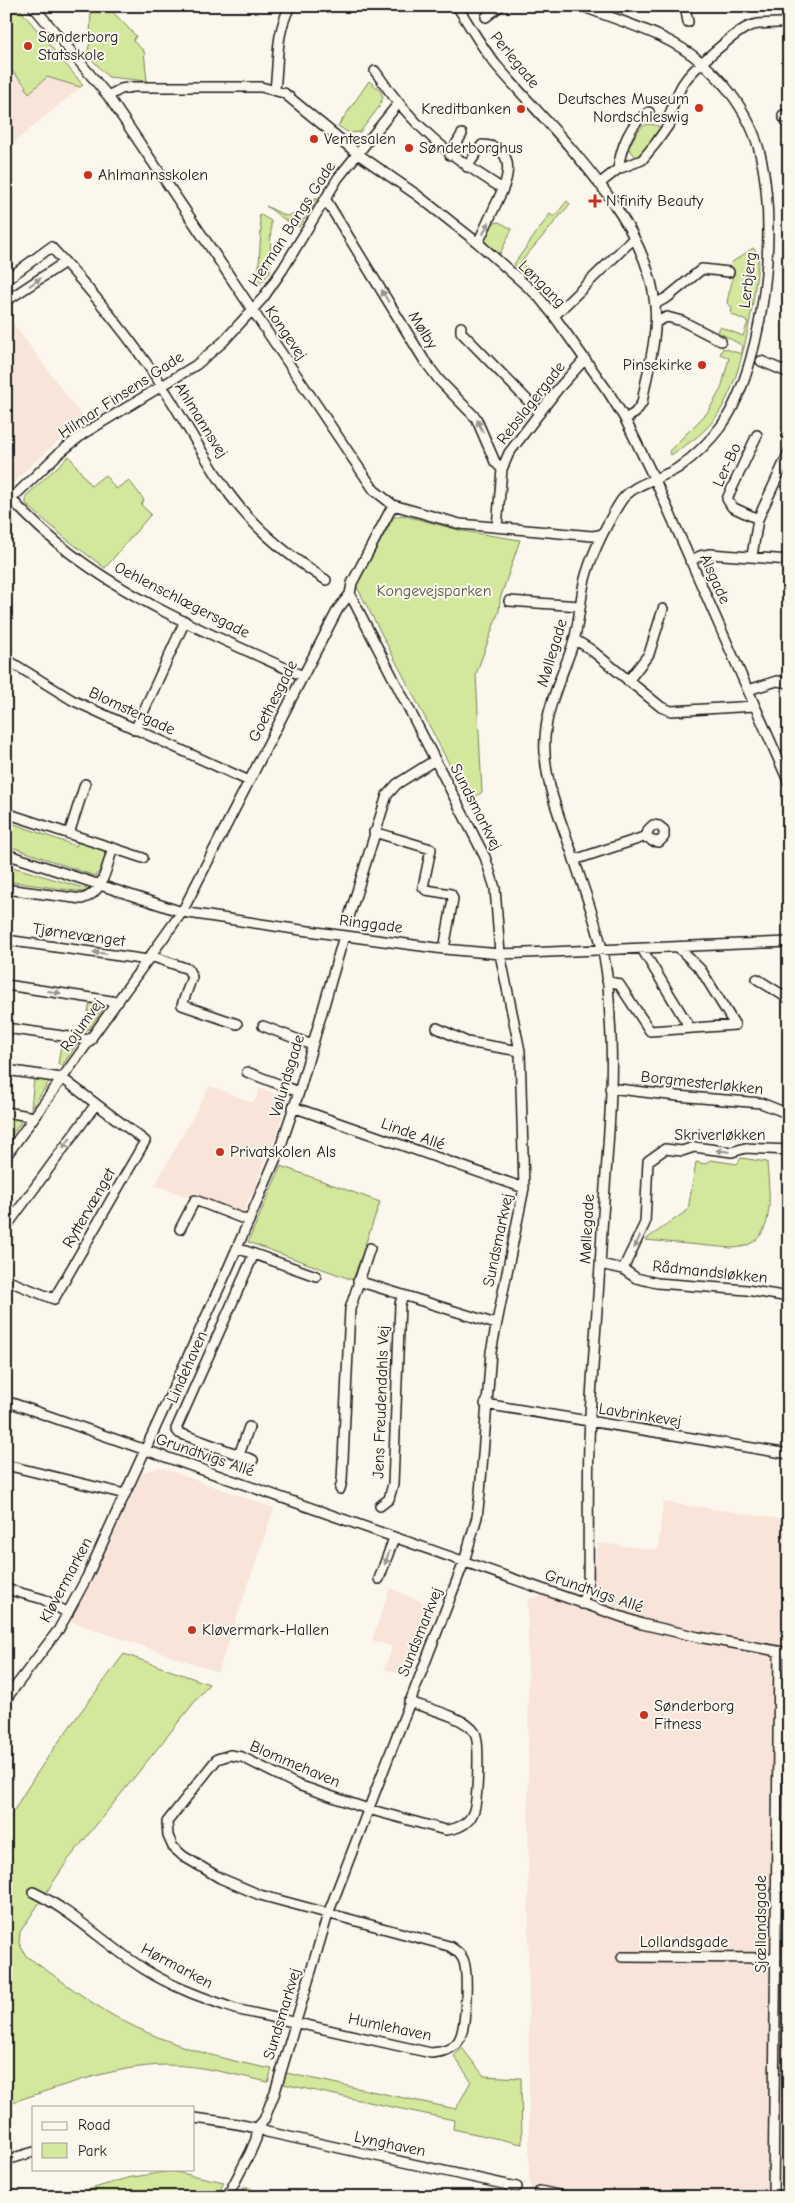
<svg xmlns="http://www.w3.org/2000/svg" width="795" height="2203" viewBox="0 0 795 2203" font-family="'Comic Neue',sans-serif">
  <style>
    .built { fill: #f8e4d8 }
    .green { fill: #d3e89c; stroke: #78825c }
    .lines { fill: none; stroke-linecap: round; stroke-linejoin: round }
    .minor-casing { stroke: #1c1c1c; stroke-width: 12 }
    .minor { stroke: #fbf7ec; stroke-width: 9 }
    .oneway { fill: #97948e }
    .poi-dot { fill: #c8321e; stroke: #fbf7ec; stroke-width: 2 }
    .labels { text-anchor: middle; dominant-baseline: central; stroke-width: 4; stroke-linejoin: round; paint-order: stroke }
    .poi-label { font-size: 16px; fill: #1c1c1c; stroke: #fbf7ec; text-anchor: start }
    .street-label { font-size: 16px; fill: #1c1c1c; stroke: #fbf7ec }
    .park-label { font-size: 16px; fill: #535942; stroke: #fbf7ec }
  </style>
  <rect width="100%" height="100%" fill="#fbf7ec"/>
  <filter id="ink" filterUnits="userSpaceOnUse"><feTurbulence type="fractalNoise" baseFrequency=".02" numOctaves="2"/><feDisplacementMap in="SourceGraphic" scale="10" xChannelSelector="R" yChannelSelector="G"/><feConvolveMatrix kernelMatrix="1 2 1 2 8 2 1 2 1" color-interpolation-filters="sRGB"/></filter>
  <g filter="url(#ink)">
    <path class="built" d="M6,6H17L83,85L6,149Z
      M6,314L84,419L30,466L6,491Z
      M210,1086L254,1103L260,1088L288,1098L275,1139L270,1146L257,1180L258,1183L252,1196L250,1195L243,1215L198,1199L200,1194L194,1192L191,1198L155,1185Z
      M159,1467L274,1508L218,1672L70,1621L91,1584L142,1473Z
      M663,1502L789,1520V2197H534L529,2181L528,1599L577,1590L595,1571L598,1543L658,1550Z
      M390,1588L437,1609L409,1677L385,1669L392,1647L372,1640Z"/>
    <path class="green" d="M6,6H17L83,85L80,87L47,77L29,93L25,88L26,86L6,64Z
      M91,6H107L136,36L133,41L144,51L147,81L108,77L87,54L90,42Z
      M369,81L380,90L383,97L379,107L360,132L349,133L338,126Z
      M651,124L664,128L637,158L628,148C634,139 639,124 651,124Z
      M315,199H318L299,227L291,224L266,206L286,216L299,213Z
      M567,201L570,204L520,263L528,269L524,274L514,264L550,214L554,217Z
      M259,214L271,221L270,272L259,285L258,282L261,229Z
      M499,222L512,229L500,254L487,244L485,240L493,223Z
      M753,248L759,255C754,302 743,384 713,421C701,436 686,445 671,455L669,451L707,413L721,389L729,358L720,354L723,348L741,354L743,346L718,332L720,327L743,336L748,322L731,314L732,307L727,303C729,288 736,279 731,263Z
      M69,456L91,486L105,475L116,489L129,480L144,500L141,505L151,514L105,568L65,538L26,504V496Z
      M402,515L463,531L520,540L500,599L499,611L476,674L482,792L469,802L356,585L394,517Z
      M6,821L76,846L80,840L104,848C106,859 103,868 95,876L6,845Z
      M6,865L90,890L83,892L6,881Z
      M90,1001L103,1003L105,1007L88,1030H85Z
      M62,1039L75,1041L77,1044L62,1066L58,1064Z
      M34,1077L47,1079L49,1082L31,1109Z
      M7,1116L20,1118L21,1122L6,1142Z
      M741,1158L767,1162C769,1195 779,1247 731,1248L645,1240L688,1210L696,1162L705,1164L710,1160L737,1164Z
      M281,1166L380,1202L353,1280L248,1242Z
      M124,1654L209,1684L68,1860L20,1932L19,1943L26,1956C53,1974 79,1995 107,2012C158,2042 214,2058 272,2069L268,2082C235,2075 200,2065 166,2065C111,2066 58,2088 6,2104V1825C38,1764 83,1710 124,1654Z
      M462,2048L484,2076L521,2078L522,2144L453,2129L454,2120L283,2084L286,2073L456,2109L471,2081L454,2056Z
      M171,2171L224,2182L217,2197H65L127,2178Z
      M245,2186L258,2192L278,2195L296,2191L322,2197H239Z"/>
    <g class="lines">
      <defs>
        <path id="minor" d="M33,6L108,96L374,490L393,505L460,524L592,536L599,535
          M457,6C470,26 482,48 497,66C552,130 649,218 655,306C658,338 647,372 642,403L635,413L625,419
          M582,6C623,23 667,33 701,62C721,79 739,102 750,125C784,195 767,361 722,425C710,441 695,456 678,468C659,480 631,483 619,504C604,529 591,554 584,583C580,603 579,624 573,644C563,674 547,705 545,737C542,779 560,817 573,856C583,887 595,918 602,949C608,971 609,997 610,1019C615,1090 606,1161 602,1231C599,1293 593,1355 590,1417C587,1473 589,1529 588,1585L582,1604
          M685,6L688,22
          M486,17L500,6
          M375,71C412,126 448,155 503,189L478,243
          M275,89C279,58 275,37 290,6
          M108,96L121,89L133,87H261L284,93L358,154L417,195L478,243L537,295L554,316L609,393L625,419L655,480L789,783
          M783,115L784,118H789
          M669,117C674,103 678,89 687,78C697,66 736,31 750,26C762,22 776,23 789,23
          M450,155L462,134
          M467,167L482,145C511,146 511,168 503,189
          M618,169C621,148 630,122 649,112
          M599,184L618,169L642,160L656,143L672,120
          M326,200L424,360L439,380L476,418L495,462L502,469
          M6,280L51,247C91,290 129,336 162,386C185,421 205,460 230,495C255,529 290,557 326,580
          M6,301L65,262
          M655,304L668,297L702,269L729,272
          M554,316L634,238
          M656,322L667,317L682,321L721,341
          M461,327V332L540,413
          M761,361L789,373
          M757,435L727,499L732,507L758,519
          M11,499C30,519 49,537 70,553C139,606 224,640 303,676
          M6,504L57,455L83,434L196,365L223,342L263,298L283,269L338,178L398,104
          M497,527L502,469L509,453L557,390L585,359
          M752,556L758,519L789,452
          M690,561L700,556L710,554L789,560
          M509,601L580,606
          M574,639L590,649L661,707L671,711L755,706
          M6,659L72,700L249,781
          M628,681L649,654L663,609
          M748,690L777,681L789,683
          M135,730L185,621
          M6,813L143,858
          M374,832L431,849L423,887L426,890L451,894L453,899L444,949
          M69,834L85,784
          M6,854L182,912L301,930L444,949L500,954L789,942
          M574,860L647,836L652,841L659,842L664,837V830L659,826L653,825L648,830L647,836
          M6,889L82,899C104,893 106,867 113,848
          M349,917L387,795L397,784L435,760
          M6,940L148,960
          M642,949L690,1028
          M151,956L188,969L192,977L182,1005L237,1024
          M757,979L789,999
          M607,981L619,984L650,1031L735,1025L701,970L679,948
          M6,985L118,1002
          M263,1026L312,1045
          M6,1028L91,1040
          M437,1028L467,1042L520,1051
          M6,1070L62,1078L145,1141L54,1299L6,1280
          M247,1072L299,1092
          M610,1088L677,1096L761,1103L789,1114
          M293,1107L524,1188
          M6,1112L34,1117
          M6,1156L182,912L303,676L338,609L350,594L352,583L393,505
          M6,1227L96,1104
          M180,1229L195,1200L249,1221
          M237,1248L316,1276
          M600,1264L623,1269L636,1278L657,1283L747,1290L789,1297
          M623,1269L645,1223L648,1161L665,1149L682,1151L694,1147L732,1152L745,1148L789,1150
          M358,1281L496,1324
          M6,1401L642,1624L698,1637L789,1653
          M485,1404L789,1454
          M239,1455L249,1427
          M253,1460L179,1433L176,1429L254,1254
          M6,1465L125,1494
          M340,1489L342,1481L350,1309L370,1248
          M380,1506L389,1499L393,1484L400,1304L403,1295
          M379,1579L394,1538
          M6,1589L43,1599L68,1613
          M6,1699L59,1629L87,1577L227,1271L279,1151L299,1092L344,936
          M777,1887H789
          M33,1892C73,1911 106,1945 144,1969C172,1987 204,1998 235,2009L431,2053C442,2052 453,2050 459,2040C466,2028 469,1972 463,1959C460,1953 454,1949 449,1946L260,1895L220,1878L183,1856L173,1847L168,1836L167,1822L217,1759L230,1755L242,1757L298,1785L368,1809L445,1830C456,1829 468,1825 473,1813C478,1802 480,1742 475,1733C466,1717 426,1708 409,1702
          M622,1957L776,1958
          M194,2118C211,2120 255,2125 267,2132L517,2187
          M6,2160L34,2152
          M540,2191L567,2197
          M227,2197L250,2153L256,2139L258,2127L264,2120L275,2092L328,1914L464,1562L477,1517L480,1493L491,1352L524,1188L520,1051L500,954L495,888L485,857L350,594
          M773,2197L779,1652"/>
      </defs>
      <use href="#minor" class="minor-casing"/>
      <use href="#minor" class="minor"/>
    </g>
    <defs><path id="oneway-solid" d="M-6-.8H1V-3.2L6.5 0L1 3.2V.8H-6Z" transform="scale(1.25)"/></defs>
    <g class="oneway">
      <use href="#oneway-solid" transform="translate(486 228) rotate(-64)"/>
      <use href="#oneway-solid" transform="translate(35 282) rotate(-34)"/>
      <use href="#oneway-solid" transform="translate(385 296) rotate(-121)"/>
      <use href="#oneway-solid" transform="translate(480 426) rotate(-114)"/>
      <use href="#oneway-solid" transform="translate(100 953) rotate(-172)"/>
      <use href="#oneway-solid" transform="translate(54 992) rotate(9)"/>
      <use href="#oneway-solid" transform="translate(67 1143) rotate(126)"/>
      <use href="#oneway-solid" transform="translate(723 1151) rotate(-173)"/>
      <use href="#oneway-solid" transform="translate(637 1242) rotate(115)"/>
      <use href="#oneway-solid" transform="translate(387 1558) rotate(109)"/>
    </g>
  </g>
  <g class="poi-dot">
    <circle cx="28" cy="46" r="5"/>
    <circle cx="699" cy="108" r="5"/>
    <circle cx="521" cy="109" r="5"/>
    <circle cx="314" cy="139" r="5"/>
    <circle cx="409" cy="148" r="5"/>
    <circle cx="88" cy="175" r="5"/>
    <path d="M592.5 193.5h5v5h5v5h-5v5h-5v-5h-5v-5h5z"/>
    <circle cx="702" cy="365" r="5"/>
    <circle cx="220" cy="1152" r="5"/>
    <circle cx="192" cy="1630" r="5"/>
    <circle cx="644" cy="1715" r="5"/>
  </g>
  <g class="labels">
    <g class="poi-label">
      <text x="38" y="37">Sønderborg<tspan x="38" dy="18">Statsskole</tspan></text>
      <text x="689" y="99" text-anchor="end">Deutsches Museum<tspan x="689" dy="18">Nordschleswig</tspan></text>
      <text x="511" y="109" text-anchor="end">Kreditbanken</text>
      <text x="324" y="139">Ventesalen</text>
      <text x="419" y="148">Sønderborghus</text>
      <text x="98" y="175">Ahlmannsskolen</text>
      <text x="606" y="201">N'finity Beauty</text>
      <text x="692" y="365" text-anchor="end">Pinsekirke</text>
      <text x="230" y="1152">Privatskolen Als</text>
      <text x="202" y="1630">Kløvermark-Hallen</text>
      <text x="654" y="1706">Sønderborg<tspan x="654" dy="18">Fitness</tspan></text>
    </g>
    <g class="street-label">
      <text transform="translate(515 60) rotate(51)">Perlegade</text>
      <text transform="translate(292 224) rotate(-57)">Herman Bangs Gade</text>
      <text transform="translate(748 280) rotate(-83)">Lerbjerg</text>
      <text transform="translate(542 284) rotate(45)">Løngang</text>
      <text transform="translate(423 330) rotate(58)">Mølby</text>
      <text transform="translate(286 333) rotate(56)">Kongevej</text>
      <text transform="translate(121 395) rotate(-33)">Hilmar Finsens Gade</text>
      <text transform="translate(531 403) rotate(-52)">Rebslagergade</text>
      <text transform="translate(201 420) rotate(58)">Ahlmannsvej</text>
      <text transform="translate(727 465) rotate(-65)">Ler-Bo</text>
      <text transform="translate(715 579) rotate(66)">Alsgade</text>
      <text transform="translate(182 600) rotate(27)">Oehlenschlægersgade</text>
      <text transform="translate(552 653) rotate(-73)">Møllegade</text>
      <text transform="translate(273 701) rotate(-63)">Goethesgade</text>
      <text transform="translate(132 711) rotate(25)">Blomstergade</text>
      <text transform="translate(476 807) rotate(63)">Sundsmarkvej</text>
      <text transform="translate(371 924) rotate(7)">Ringgade</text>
      <text transform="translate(79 935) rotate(8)">Tjørnevænget</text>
      <text transform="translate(82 1025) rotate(-54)">Rojumvej</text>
      <text transform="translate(287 1076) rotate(-73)">Vølundsgade</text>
      <text transform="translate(702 1083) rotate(6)">Borgmesterløkken</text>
      <text transform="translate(413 1134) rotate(20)">Linde Allé</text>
      <text x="720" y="1135">Skriverløkken</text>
      <text transform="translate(89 1208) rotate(-60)">Ryttervænget</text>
      <text transform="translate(587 1229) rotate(-87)">Møllegade</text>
      <text transform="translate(498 1240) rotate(-78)">Sundsmarkvej</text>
      <text transform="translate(710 1272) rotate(6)">Rådmandsløkken</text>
      <text transform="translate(187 1367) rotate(-66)">Lindehaven</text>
      <text transform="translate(381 1402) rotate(-88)">Jens Freudendahls Vej</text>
      <text transform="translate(640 1415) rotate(9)">Lavbrinkevej</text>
      <text transform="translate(205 1455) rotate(19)">Grundtvigs Allé</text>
      <text transform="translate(66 1580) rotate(-62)">Kløvermarken</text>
      <text transform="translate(594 1591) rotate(19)">Grundtvigs Allé</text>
      <text transform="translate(420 1632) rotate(-68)">Sundsmarkvej</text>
      <text transform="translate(295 1764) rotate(23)">Blommehaven</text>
      <text transform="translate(761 1924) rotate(-90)">Sjællandsgade</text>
      <text x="684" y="1942">Lollandsgade</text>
      <text transform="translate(177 1966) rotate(28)">Hørmarken</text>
      <text transform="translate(282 2014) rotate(-73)">Sundsmarkvej</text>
      <text transform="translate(390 2027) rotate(12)">Humlehaven</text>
      <text transform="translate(390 2144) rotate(12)">Lynghaven</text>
    </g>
    <g class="park-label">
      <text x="434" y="591">Kongevejsparken</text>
    </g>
  </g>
  <rect width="795" height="2203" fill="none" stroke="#fbf7ec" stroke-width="25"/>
  <rect x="12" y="12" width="770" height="2178" fill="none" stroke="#1c1c1c" stroke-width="2" filter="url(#ink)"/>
  <rect x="32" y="2106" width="162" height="65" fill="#fbf7ec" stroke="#a29f99"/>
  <rect x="42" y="2122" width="25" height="8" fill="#fbf7ec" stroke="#a29f99"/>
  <text x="78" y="2130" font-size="15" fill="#1c1c1c">Road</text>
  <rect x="42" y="2143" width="25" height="15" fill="#d3e89c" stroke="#a29f99"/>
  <text x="78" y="2156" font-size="15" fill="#1c1c1c">Park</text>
</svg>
